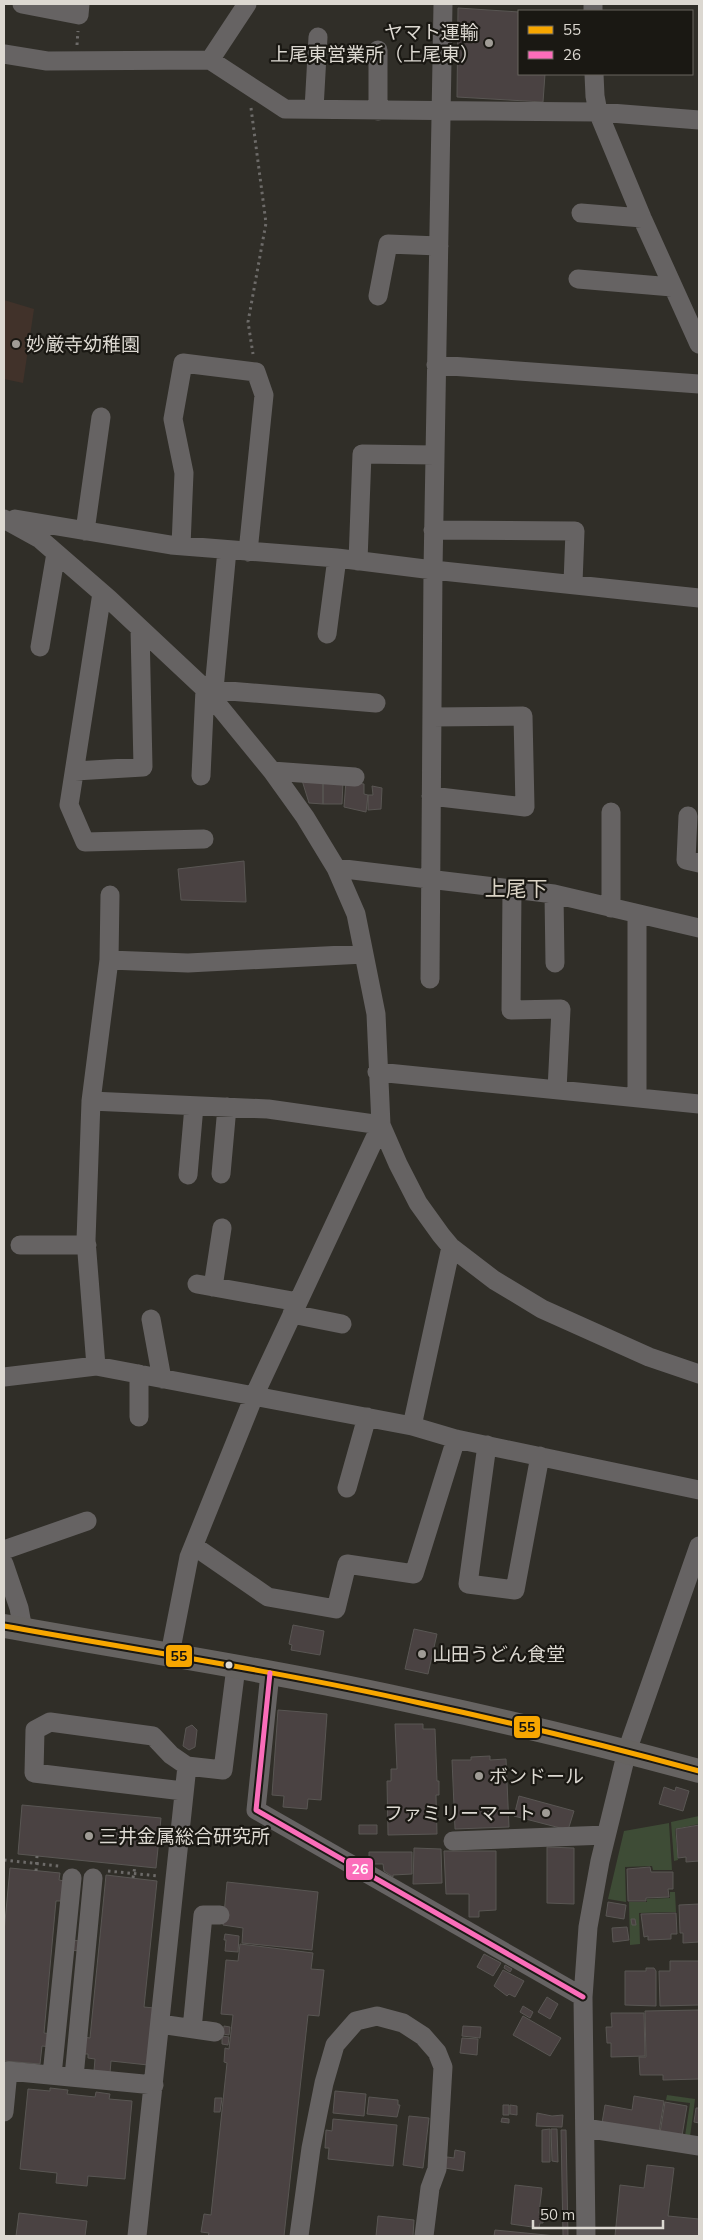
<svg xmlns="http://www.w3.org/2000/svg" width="703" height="2240" viewBox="0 0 703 2240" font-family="Mulish,'Noto Sans JP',sans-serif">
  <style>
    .education { fill: #41322a }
    .green { fill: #3e4c36 }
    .building { fill: #4a4242; stroke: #595653 }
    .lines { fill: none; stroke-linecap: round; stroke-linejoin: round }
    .path { stroke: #6d6b69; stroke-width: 3; stroke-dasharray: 2.5 4; stroke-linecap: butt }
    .minor { stroke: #666363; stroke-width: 19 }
    .major { stroke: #666361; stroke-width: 24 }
    .path-bridge { stroke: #6d6b69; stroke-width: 3; stroke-dasharray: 2.5 4; stroke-linecap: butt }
    .bus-1-casing { stroke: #1a1813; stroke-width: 9 }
    .bus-2-casing { stroke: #1a1813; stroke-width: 9 }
    .bus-1 { stroke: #f7a600; stroke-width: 5 }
    .bus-2 { stroke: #fb6dba; stroke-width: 5 }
    .poi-dot { fill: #a09c96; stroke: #1a1813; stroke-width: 2 }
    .bus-dot { fill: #dcd8d1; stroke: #1a1813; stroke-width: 2 }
    .labels { text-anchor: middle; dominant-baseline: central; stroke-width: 4.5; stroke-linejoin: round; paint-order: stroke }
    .poi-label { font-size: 19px; fill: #dcd8d1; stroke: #1a1813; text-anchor: start }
    .quarter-label { font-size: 21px; fill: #dad3c5; stroke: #1a1813 }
    .line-badge { stroke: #1a1813; stroke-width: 2 }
    .badge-label { font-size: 14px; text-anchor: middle; font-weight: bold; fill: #fff }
    .pale-badge-label { font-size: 14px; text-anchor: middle; font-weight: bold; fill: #111 }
  </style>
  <rect width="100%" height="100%" fill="#302e28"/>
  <path class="education" d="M4,300L34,309L23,383L4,379Z"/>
  <path class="green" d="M699,1816V1824L675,1829L678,1860L674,1861L671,1822Z
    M669,1823L672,1870H653L652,1866L625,1867L626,1902L608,1899L624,1831Z
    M670,1892H675L676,1912L639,1913L640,1944L630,1945L629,1902H647V1899L670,1898Z
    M667,2095L695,2099L690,2137L685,2136L690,2103L666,2100Z"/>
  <path class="building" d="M458,8L519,12V74H545L543,102L457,97Z
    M301,777L323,780V804L309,803Z
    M323,780L343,781L342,804H323Z
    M346,781L364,784V794L368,795L366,812L344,807Z
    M372,786L382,788L381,809L368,810V795H373Z
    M244,861L246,902L181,900L178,869Z
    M293,1625L324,1631L320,1655L291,1650L292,1645L289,1644Z
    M414,1629L437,1634L428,1674L405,1669Z
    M278,1710L327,1714L321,1800L308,1799L307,1809L283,1807L284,1796L272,1795Z
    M395,1724H423V1729H435L437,1781H439V1795H436L437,1834L388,1835L387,1781H391V1769H397Z
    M192,1725L197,1730L195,1747L189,1750L183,1746L186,1728Z
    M490,1756V1760L506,1759L509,1827L455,1829L452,1760H471V1757Z
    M664,1787L675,1791L676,1787L689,1791L683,1811L659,1804Z
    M519,1796L574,1811L568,1830L514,1816Z
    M22,1805L161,1818L156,1868L18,1854Z
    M359,1825H377V1834H359Z
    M699,1825V1861L686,1862V1857L678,1858L676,1829Z
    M547,1847L574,1848V1904L547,1903Z
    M414,1848L441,1849L442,1883L413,1884Z
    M444,1851H496V1910L479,1911V1917H469V1894H446Z
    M369,1852H412V1874L393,1875V1877L384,1871L383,1864H369Z
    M650,1867L651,1872H673V1889H668L669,1897L646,1898V1901H628L627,1869Z
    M10,1868L60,1873L59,1880L64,1881L62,1901H56L44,2033L52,2034L51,2047L42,2046L40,2064L4,2061V1932Z
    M106,1875L157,1881L144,2007L154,2008L148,2065L111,2061L110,2073L94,2071L95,2059L88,2058V2054H82L84,2037L90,2038Z
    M227,1882L318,1892L312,1950L242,1943L243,1928L223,1925Z
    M608,1902L626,1905L624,1919L606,1916Z
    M699,1904V1942L683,1943V1933H680L679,1905Z
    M676,1913L677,1934H671V1939L648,1940V1936L644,1937L641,1914Z
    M631,1919H635L636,1925H632Z
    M627,1927L629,1940L613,1942L612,1928Z
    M225,1934L239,1936L238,1952L225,1951L226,1940H224Z
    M72,1940L80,1941L79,1951L71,1950Z
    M240,1944L313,1953L311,1969L324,1970L319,2016L308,2015L284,2236H208L209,2233L201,2232L204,2214L211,2215L227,2063L224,2062L225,2048L229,2049L233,2015L221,2014L226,1960L238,1961Z
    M484,1954L501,1963L493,1976L477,1967Z
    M670,1961H699V2005L660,2006L659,1971H670Z
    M505,1965L512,1969L510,1972L504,1968Z
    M646,1968H654L656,1971V2006L625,2005V1971H646Z
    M503,1970L524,1981L515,1997L509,1994L507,1996L494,1986Z
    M547,1997L558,2004L550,2019L538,2012Z
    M523,2006L533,2012L530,2018L520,2012Z
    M699,2010V2079L663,2080V2075H640L639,2057H646L645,2011Z
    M611,2013H644L645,2056L611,2057V2043H607L606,2027H612Z
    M523,2016L561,2038L550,2056L513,2035Z
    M224,2026L230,2027L229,2035L223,2034Z
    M463,2026L481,2027L480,2038L462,2036Z
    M222,2036L229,2037L228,2045L222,2044Z
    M462,2038L478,2039L477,2055L460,2053Z
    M50,2088L68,2090L67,2094L95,2097L96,2092L110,2094L109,2099L132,2101L125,2179L88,2176L87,2186L56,2183L57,2173L20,2169L28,2089L50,2091Z
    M335,2091L366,2094L364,2116L333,2113Z
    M634,2096L664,2101L659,2132L602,2123L605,2105L632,2110Z
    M369,2097L398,2100V2105H400L397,2117L367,2114Z
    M215,2098H222L220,2112H214Z
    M665,2102L687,2106L682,2136L660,2133Z
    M503,2105H509V2115H503Z
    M510,2105L517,2106V2115L510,2114Z
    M696,2108H699V2123L694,2122Z
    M537,2113L552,2116L563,2115L562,2127L536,2126Z
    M409,2116L429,2118L423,2168L403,2165Z
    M502,2118L509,2119V2123L501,2122Z
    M333,2119L397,2125L393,2166L328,2159L329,2148H325L326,2130L332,2131Z
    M550,2129V2162H542V2130Z
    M551,2129H557L558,2162L552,2161Z
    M561,2130H566L568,2236H563Z
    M455,2150L465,2152L463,2171L445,2168L447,2157L454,2158Z
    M647,2165L674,2168L668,2216L699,2219V2236H615L620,2185L644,2188Z
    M515,2185L542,2188L539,2213H544L543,2223H540L539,2228L511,2224Z
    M19,2213L87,2221L85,2236H16Z
    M378,2216L414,2220L413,2236H376Z
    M495,2230L556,2236H494Z"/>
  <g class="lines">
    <path class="path" d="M77,45L78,31
      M251,108L266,223L248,322L253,354
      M4,1860L59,1866
      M108,1871L159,1876"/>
    <path class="minor" d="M22,4L79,15L80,4
      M593,4V11
      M4,54L47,61L210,60L247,4
      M210,60L285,109L598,112L699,120
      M594,74L595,96L598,112L642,218L699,344
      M314,109L318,37
      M378,111V50
      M581,213L642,218
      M578,279L672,287
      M378,296L388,244L439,246
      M436,365L699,384
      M4,519L40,539L109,599L205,689L272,771L305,817L336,868L356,914L376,1014L381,1125L398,1164L418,1203L441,1235L451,1247L494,1280L542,1309L649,1357L699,1374
      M15,519L171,545L337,558L433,570L699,598
      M433,530L575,531L573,583
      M85,531L101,417
      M181,546L184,473L173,419L183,363L256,372L264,395L248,552
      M358,561L362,454L435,455
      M102,593L69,805L85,842L204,839
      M327,634L337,558
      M40,647L56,553
      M214,689L227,550
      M75,771L143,767L140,628
      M272,771L355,777
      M201,776L205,689L376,703
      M431,796L525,807L523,716L432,717
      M611,812V908
      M688,816L686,860L699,863
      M336,868L554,894L699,928
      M512,889L511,1010L561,1009L557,1090
      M554,894L555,963
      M110,895L109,960L188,963L364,954
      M637,914V1098
      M430,979L433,570L443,4
      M377,1072L699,1104
      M91,1101L109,960
      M221,1174L227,1107
      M188,1175L194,1106
      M20,1245H87
      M197,1284L298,1302
      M213,1287L222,1228
      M292,1314L342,1324
      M151,1319L162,1379
      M96,1366L86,1240L91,1101L268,1109L381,1125
      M139,1374V1417
      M4,1377L96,1366L412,1426L456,1439L699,1490
      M412,1426L451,1247
      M487,1445L468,1584L515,1590L540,1456
      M347,1488L367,1417
      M194,1546L268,1597L336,1609L347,1564L414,1574L456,1439
      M4,1550L87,1521
      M4,1564L19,1608L23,1630
      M170,1654L189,1557L254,1396L381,1125
      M270,1673L256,1810L583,1997
      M183,1791L34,1773L35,1730L50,1722L153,1736L171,1755L187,1766
      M453,1841L606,1835
      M160,2024L215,2032
      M192,2029L203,1915H220
      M52,2075L72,1878
      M74,2077L93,1878
      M4,2112L8,2071L154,2085
      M585,2128L699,2146
      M137,2236L187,1766L223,1770L236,1667
      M299,2236L311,2148L324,2083L335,2045L356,2021L377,2016L403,2023L423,2036L437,2052L443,2067L437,2169L430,2188L424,2236
      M586,2236L583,1997L588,1927L600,1861L627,1751L699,1546"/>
    <path class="major" d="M4,1626C143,1651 282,1672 420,1703C514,1723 607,1746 699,1771"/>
    <path class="path-bridge" d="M36,1871L37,1856
      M133,1878L135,1866"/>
    <defs>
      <path id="bus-1" d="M4,1626C143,1651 282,1672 420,1703C514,1723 607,1746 699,1771"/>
      <path id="bus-2" d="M270,1673L256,1810L583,1997"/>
    </defs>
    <use href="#bus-1" class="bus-1-casing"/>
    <use href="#bus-2" class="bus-2-casing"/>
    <use href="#bus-1" class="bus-1"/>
    <use href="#bus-2" class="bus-2"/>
  </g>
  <g class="poi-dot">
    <circle cx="489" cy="43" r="5"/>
    <circle cx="16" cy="344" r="5"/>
    <circle cx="422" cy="1654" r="5"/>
    <circle cx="479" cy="1776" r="5"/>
    <circle cx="546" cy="1813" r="5"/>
    <circle cx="89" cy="1836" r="5"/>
  </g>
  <circle class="bus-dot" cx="229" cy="1665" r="4.5"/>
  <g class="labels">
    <g class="poi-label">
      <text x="479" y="32" text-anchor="end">ヤマト運輸<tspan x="479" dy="22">上尾東営業所（上尾東）</tspan></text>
      <text x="26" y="344">妙厳寺幼稚園</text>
      <text x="432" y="1654">山田うどん食堂</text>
      <text x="489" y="1776">ボンドール</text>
      <text x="536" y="1813" text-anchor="end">ファミリーマート</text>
      <text x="99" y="1836">三井金属総合研究所</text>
    </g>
    <g class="quarter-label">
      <text x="516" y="888">上尾下</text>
    </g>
  </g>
  <g class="line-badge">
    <rect x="165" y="1644" width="28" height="24" rx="5" fill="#f7a600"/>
    <rect x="513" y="1715" width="28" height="24" rx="5" fill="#f7a600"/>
    <rect x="345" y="1857" width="29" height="24" rx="5" fill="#fb6dba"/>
  </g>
  <g class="badge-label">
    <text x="360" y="1874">26</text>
  </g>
  <g class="pale-badge-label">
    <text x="179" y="1661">55</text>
    <text x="527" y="1732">55</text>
  </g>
  <rect width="703" height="2240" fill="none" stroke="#dcd8d1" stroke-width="10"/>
  <rect x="518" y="10" width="175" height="65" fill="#1a1813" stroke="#68655f"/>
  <rect x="528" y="26" width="25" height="8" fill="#f7a600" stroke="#68655f"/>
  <text x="563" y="35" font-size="15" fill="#dcd8d1">55</text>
  <rect x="528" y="51" width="25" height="8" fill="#fb6dba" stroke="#68655f"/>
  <text x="563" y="60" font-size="15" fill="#dcd8d1">26</text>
  <path d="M533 2220v8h130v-8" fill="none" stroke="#dcd8d1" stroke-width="2.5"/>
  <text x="540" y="2220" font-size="15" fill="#dcd8d1" stroke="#1a1813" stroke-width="4" paint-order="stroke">50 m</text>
</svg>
